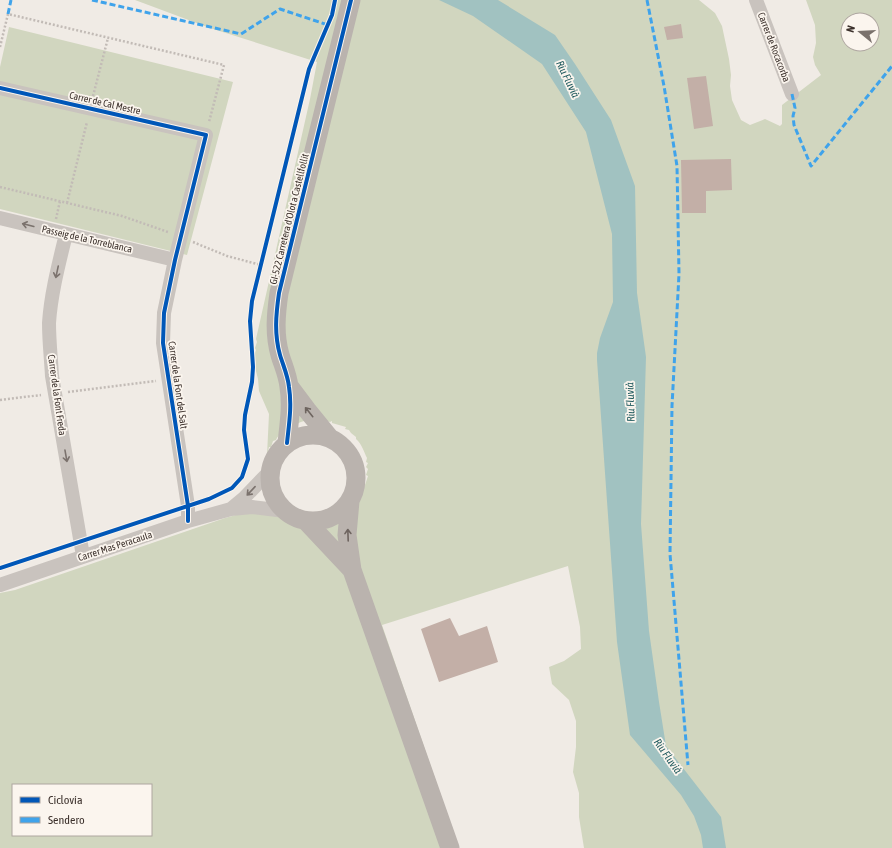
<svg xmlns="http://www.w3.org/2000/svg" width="892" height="848" viewBox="0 0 892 848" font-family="'Asap Condensed',sans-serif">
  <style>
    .green { fill: #d1d6bf; fill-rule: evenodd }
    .water { fill: #a1c2c1 }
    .building { fill: #c3afa7 }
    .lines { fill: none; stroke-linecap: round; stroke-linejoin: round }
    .path { stroke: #c2bbb6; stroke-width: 2.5; stroke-dasharray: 2 2; stroke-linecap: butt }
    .street { stroke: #c9c3be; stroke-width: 14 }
    .secondary { stroke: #bab3ae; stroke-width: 19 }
    .quiet { stroke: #3fa3eb; stroke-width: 3; stroke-dasharray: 6 3; stroke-linecap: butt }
    .cycleway-casing { stroke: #fbf5ee; stroke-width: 6 }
    .cycleway { stroke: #0057b8; stroke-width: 4 }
    .oneway { stroke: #7b726d }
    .oneway2 { stroke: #6e645f }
    .labels { text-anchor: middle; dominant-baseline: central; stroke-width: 3.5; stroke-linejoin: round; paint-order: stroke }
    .street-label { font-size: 10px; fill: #3b302b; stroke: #fbf5ee }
    .water-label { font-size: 11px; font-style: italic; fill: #1f5a5e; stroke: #fbf5ee }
  </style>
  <rect width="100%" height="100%" fill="#f0ebe5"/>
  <path class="green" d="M135,0H699L715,13L722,26L729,59L731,75L730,86L732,100L741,120L750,125L765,119L780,126L782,124V105L821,75L815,65L813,57L816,43L815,25L806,0H892V848H584L579,817V793L573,772L576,747V721L569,700L552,684L549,667L564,661L581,649L580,627L568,566L382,625L459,848H0V593L15,590L225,518L276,504C279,507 283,511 288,514C303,523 326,524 335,516L337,517C346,512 356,505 360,495L362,494L368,476L366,475L368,469L366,467L368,463L366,462L367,458C364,452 362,444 356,439V437L351,433L349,430L345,429L346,427L332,423V421L330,422C326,421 322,419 318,418C307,418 280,429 276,440L273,441L271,447H269L267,455L269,414L259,391L258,379L255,367L256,363L254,356L256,350L255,348L257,342L256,339L310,99L317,62L210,28ZM848,20H872V44H848ZM13,785H151V835H13Z
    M9,27L233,82L187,255L0,209V67Z"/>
  <path class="water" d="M439,0H498L555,35L575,64L611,120L635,186L637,293L646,357L641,524L649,631L659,702L666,746L721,817L726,848H703L701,835L694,816L681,795L630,735L617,642L597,360V353L600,338L613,302L612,234L586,132L542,64L473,16Z"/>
  <path class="building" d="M681,24L683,38L667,40L664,27Z
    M706,76L713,126L694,129L687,78Z
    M731,159L732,190L706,191V213H682L681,160Z
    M450,618L459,636L487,626L498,662L439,682L421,629Z"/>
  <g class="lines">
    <path class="path" d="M0,47L8,14L224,65L209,122
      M93,96L108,38
      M0,187L122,216L168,232
      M67,203L87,122
      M56,219L60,201
      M193,242L227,256L261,265
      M68,392L156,381
      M0,400L41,395"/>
    <path class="street" d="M756,0L792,94
      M0,88L206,135L175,260L164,313L163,343L188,506V521
      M0,218L175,260
      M66,234C59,263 51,293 49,323C49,341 51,358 52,376L83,556
      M231,509L243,499L270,471
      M0,585L188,521L231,509L252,507L285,511"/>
    <path class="secondary" d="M289,386L307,410L329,437
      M270 478a43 43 0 1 1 86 0a43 43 0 1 1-86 0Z
      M287,443C289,424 292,406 289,387C288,376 283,365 280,355C274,334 276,314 279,293L351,0
      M350,501L347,535L352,570L450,848
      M306,521L352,570"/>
    <path class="quiet" d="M92,0L241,34L280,9L328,25
      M647,0L664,86L677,166L679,274L672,406L670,554L688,765
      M8,14L11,0
      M792,94L795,108L793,116L794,125L811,166L892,66"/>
    <defs>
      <path id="cycleway" d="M0,88L206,135L175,260L164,313L163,343L188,506V521
        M287,443C289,424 292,406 289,387C288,376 283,365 280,355C274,334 276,314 279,293L351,0
        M0,568L209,499L232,488L242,477L248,459L244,430L245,415L252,382L253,367L250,321L252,301L309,69L332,15L335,0"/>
    </defs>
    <use href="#cycleway" class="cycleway-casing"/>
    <use href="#cycleway" class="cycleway"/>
  </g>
  <defs><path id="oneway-shaft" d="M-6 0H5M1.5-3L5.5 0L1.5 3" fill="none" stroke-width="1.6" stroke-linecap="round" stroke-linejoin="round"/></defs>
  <g class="oneway">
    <use href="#oneway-shaft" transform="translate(28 225) rotate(-166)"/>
    <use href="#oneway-shaft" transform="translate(57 272) rotate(102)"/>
    <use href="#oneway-shaft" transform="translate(66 456) rotate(80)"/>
    <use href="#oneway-shaft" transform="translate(251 491) rotate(133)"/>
  </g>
  <g class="oneway2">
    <use href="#oneway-shaft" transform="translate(309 412) rotate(-129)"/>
    <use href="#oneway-shaft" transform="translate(348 535) rotate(-92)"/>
  </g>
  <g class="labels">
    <g class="street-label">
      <text transform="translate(774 47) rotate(69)">Carrer de Rocacorba</text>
      <text transform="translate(105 103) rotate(13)">Carrer de Cal Mestre</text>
      <text transform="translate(289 219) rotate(-76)">GI-522 Carretera d'Olot a Castellfollit</text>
      <text transform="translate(87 239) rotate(13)">Passeig de la Torreblanca</text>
      <text transform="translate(178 385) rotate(82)">Carrer de la Font del Salt</text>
      <text transform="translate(57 395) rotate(82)">Carrer de la Font Freda</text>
      <text transform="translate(115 546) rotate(-18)">Carrer Mas Peracaula</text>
    </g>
    <g class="water-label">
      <text transform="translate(568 79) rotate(64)">Riu Fluvià</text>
      <text transform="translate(630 402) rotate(-92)">Riu Fluvià</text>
      <text transform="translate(668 756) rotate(55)">Riu Fluvià</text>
    </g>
  </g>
  <rect x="12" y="784" width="140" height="52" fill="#fbf5ee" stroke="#aea6a0"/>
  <rect x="20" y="797" width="20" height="6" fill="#0057b8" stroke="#aea6a0"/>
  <text x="48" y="804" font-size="12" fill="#3b302b">Ciclovía</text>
  <rect x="20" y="817" width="20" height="6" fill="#3fa3eb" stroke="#aea6a0"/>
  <text x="48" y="824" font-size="12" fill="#3b302b">Sendero</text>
  <g transform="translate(860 32) rotate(288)"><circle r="19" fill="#fbf5ee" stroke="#aea6a0"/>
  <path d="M0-3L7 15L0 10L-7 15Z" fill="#7a716c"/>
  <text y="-6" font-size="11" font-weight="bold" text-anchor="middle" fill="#3b302b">N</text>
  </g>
</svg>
